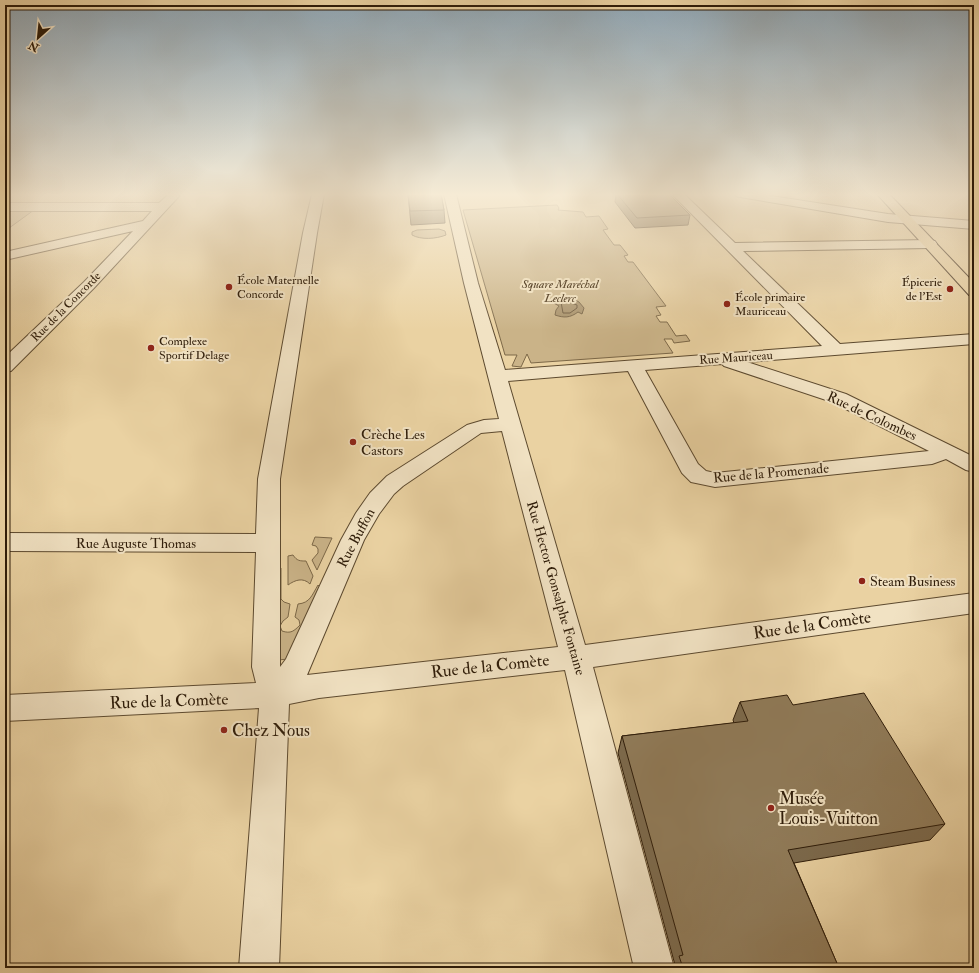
<svg xmlns="http://www.w3.org/2000/svg" width="979" height="973" viewBox="0 0 979 973" font-family="'IM FELL Double Pica',serif">
  <style>
    .green { fill: #cab388; stroke: #7c6848 }
    .water { fill: #aa946e; stroke: #786446 }
    .lines { fill: none; stroke-linecap: round; stroke-linejoin: round }
    .shore { stroke: #6c583c; stroke-width: 1 }
    .minor-casing { stroke: #5d4a2f; stroke-width: 2 }
    .major-casing { stroke: #2e1c09; stroke-width: 2 }
    .minor { fill: #f1e2c3; fill-rule: evenodd }
    .major { fill: #ead2a2; fill-rule: evenodd }
    .wall { fill: #7c6a4d; stroke: #2e1c09 }
    .building { fill: #907b59; stroke: #2e1c09 }
    .poi-dot { fill: #8f2418; stroke: #f1e2c3; stroke-width: 1.5 }
    .labels { text-anchor: middle; dominant-baseline: central; stroke-width: 4; stroke-linejoin: round; paint-order: stroke }
    .far-poi-label { font-size: 12px; fill: #2e1c09; stroke: #f1e2c3; text-anchor: start }
    .far-park-label { font-size: 12px; font-style: italic; fill: #5d492f; stroke: #f1e2c3 }
    .far-street-label { font-size: 12px; fill: #2e1c09; stroke: #f1e2c3 }
    .street-label { font-size: 14px; fill: #2e1c09; stroke: #f1e2c3 }
    .poi-label { font-size: 14px; fill: #2e1c09; stroke: #f1e2c3; text-anchor: start }
    .near-street-label { font-size: 17px; fill: #2e1c09; stroke: #f1e2c3 }
    .near-poi-label { font-size: 17px; fill: #2e1c09; stroke: #f1e2c3; text-anchor: start }
  </style>
  <rect width="100%" height="100%" fill="#ead2a2"/>
  <filter id="stains"><feTurbulence type="fractalNoise" baseFrequency=".005" numOctaves="4"/><feColorMatrix values="0 0 0 0 .2 0 0 0 0 .09 0 0 0 0 .02 0 0 0 .5 -.17"/></filter>
  <radialGradient id="worn" r=".72"><stop offset=".6" stop-color="#630" stop-opacity="0"/><stop offset="1" stop-color="#630" stop-opacity=".3"/></radialGradient>
  <path class="green" d="M557,205L559,208L558,210L583,212L586,217L599,216L608,229L603,230L614,245H620L628,255L624,256L628,262H633L666,306L656,307L661,315L656,316L660,322H667L676,336L686,335L690,341L674,343L672,339H664L673,353L531,363L527,354L521,367L512,366L517,355H505L463,210Z
    M5,210H34L5,231Z
    M439,229L445,231L446,235C436,239 421,240 412,235V232L417,230Z
    M315,537L332,538L317,570L312,560L318,553V549L316,546L312,545Z
    M293,555C297,561 300,561 306,561L313,576L310,584C303,577 295,580 288,585V556Z
    M281,568V599L284,602L290,604L288,617L283,621L280,626L282,631C291,634 294,631 300,625L299,620L295,617L298,604C310,603 312,595 318,585L322,589L287,659L279,660L275,572Z"/>
  <path class="water" d="M566,295L579,302L584,308L582,314L578,312C570,318 564,318 555,315L556,310L559,306L552,302L554,301L553,299Z"/>
  <g class="lines">
    <path class="shore" d="M563,300L577,305V308L570,313H563L561,302Z"/>
    <defs>
      <path id="minor" d="M169,194H181L94,288L11,371L5,372V357L84,282L133,231L5,260V252L143,221L152,211H5V203H159Z
        M312,194H324L317,233L280,479V667L286,659L341,540L356,513L370,493L387,476L467,425L484,420L499,419L464,283L444,194H456L478,283L505,370L822,346L672,194H684L735,243L930,240L935,241L937,244L935,247L930,248L743,251L840,344L974,334V344L747,362L846,394L974,457V472L966,470L946,459L932,464L715,487L691,482L682,473L628,371L508,381L585,645L974,593V613L593,667L674,968H634L565,670L319,698L289,704L279,968H239L259,708L5,721V695L256,683L252,667L256,552L5,551V533L256,534L258,479L303,233ZM722,364L724,366L832,402L929,451L715,473L706,471L698,464L645,370ZM502,431L558,647L307,675L364,540L379,514L394,494L403,486L481,433Z
        M734,194H759L888,214L974,221V229L888,222L740,197L736,196Z"/>
      <path id="major" d="M877,194H889L974,283V297L969,295Z"/>
    </defs>
    <use href="#minor" class="minor-casing"/>
    <use href="#major" class="major-casing"/>
    <use href="#minor" class="minor"/>
    <use href="#major" class="major"/>
  </g>
  <path class="wall" d="M408,194H441L444,210L445,223L411,225Z
    M616,194H669L690,215L688,225L635,228L615,202Z
    M740,702L793,705L945,824L930,840L794,863L839,968H673L675,965L618,753L622,736L734,723L733,720Z"/>
  <path class="building" d="M408,194H441L444,210L410,211Z
    M617,194H669L690,215L637,218Z
    M864,693L945,824L788,850L839,968H683L679,956L683,955L622,736L748,721L740,702L787,695L793,705Z"/>
  <linearGradient id="sky" x2="0" y2="1"><stop stop-color="#8fa7b7"/><stop offset="0.59" stop-color="#f6ebd5"/><stop offset="1" stop-color="#f6ebd5" stop-opacity="0"/></linearGradient>
  <rect width="979" height="330" fill="url(#sky)"/>
  <g class="poi-dot">
    <circle cx="229" cy="287" r="4"/>
    <circle cx="950" cy="289" r="4"/>
    <circle cx="727" cy="304" r="4"/>
    <circle cx="151" cy="348" r="4"/>
    <circle cx="353" cy="442" r="4"/>
    <circle cx="862" cy="581" r="4"/>
    <circle cx="224" cy="730" r="4"/>
    <circle cx="771" cy="808" r="4"/>
  </g>
  <g class="labels">
    <g class="far-poi-label">
      <text x="237" y="280">École Maternelle<tspan x="237" dy="14">Concorde</tspan></text>
      <text x="942" y="282" text-anchor="end">Épicerie<tspan x="942" dy="14">de l’Est</tspan></text>
      <text x="735" y="297">École primaire<tspan x="735" dy="14">Mauriceau</tspan></text>
      <text x="159" y="341">Complexe<tspan x="159" dy="14">Sportif Delage</tspan></text>
    </g>
    <g class="far-park-label">
      <text x="560" y="284">Square Maréchal<tspan x="560" dy="14">Leclerc</tspan></text>
    </g>
    <g class="far-street-label">
      <text transform="translate(66 307) rotate(-45)">Rue de la Concorde</text>
      <text transform="translate(736 358) rotate(-4)">Rue Mauriceau</text>
    </g>
    <g class="street-label">
      <text transform="translate(872 416) rotate(25)">Rue de Colombes</text>
      <text transform="translate(771 473) rotate(-5)">Rue de la Promenade</text>
      <text transform="translate(356 538) rotate(-62)">Rue Buffon</text>
      <text x="136" y="543">Rue Auguste Thomas</text>
      <text transform="translate(556 588) rotate(74)">Rue Hector Gonsalphe Fontaine</text>
    </g>
    <g class="poi-label">
      <text x="361" y="434">Crèche Les<tspan x="361" dy="16">Castors</tspan></text>
      <text x="870" y="581">Steam Business</text>
    </g>
    <g class="near-street-label">
      <text transform="translate(812 625) rotate(-8)">Rue de la Comète</text>
      <text transform="translate(490 666) rotate(-6)">Rue de la Comète</text>
      <text transform="translate(169 701) rotate(-2)">Rue de la Comète</text>
    </g>
    <g class="near-poi-label">
      <text x="232" y="730">Chez Nous</text>
      <text x="779" y="798">Musée<tspan x="779" dy="20">Louis-Vuitton</tspan></text>
    </g>
  </g>
  <rect width="979" height="973" fill="none" stroke="#ead2a2" stroke-width="20"/>
  <rect x="6" y="6" width="967" height="961" fill="none" stroke="#2e1c09" stroke-width="2"/>
  <rect x="10" y="10" width="959" height="953" fill="none" stroke="#2e1c09"/>
  <g transform="translate(38 38) rotate(207)" stroke="#f1e2c3" stroke-width="3" paint-order="stroke">
  <path d="M0-3L7 15L0 10L-7 15Z" fill="#2e1c09"/>
  <text y="-6" font-size="11" font-weight="bold" text-anchor="middle" fill="#2e1c09">N</text>
  </g>
  <rect width="100%" height="100%" filter="url(#stains)"/>
  <rect width="100%" height="100%" fill="url(#worn)"/>
</svg>
